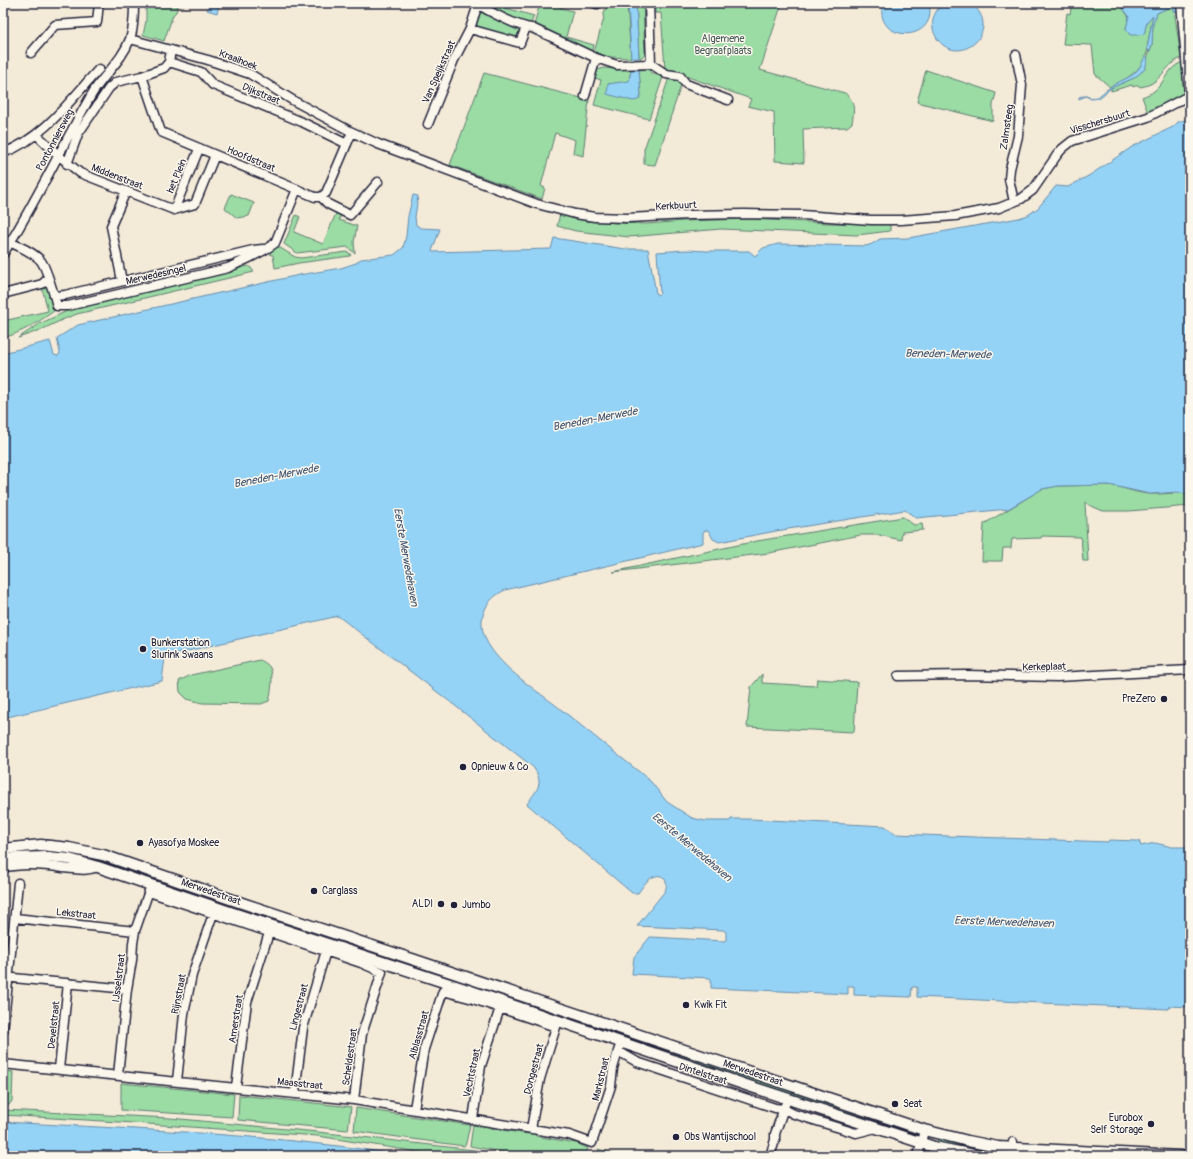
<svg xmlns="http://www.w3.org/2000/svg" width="1193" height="1159" viewBox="0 0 1193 1159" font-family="Pangolin,sans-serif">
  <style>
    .green { fill: #9bdba4; stroke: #5e7e70 }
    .water { fill: #95d3f6; stroke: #678cab }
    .pier { fill: #f3ead8 }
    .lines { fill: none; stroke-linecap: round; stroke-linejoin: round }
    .minor-casing { stroke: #22223b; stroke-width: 11 }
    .major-casing { stroke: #22223b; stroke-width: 13 }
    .minor { stroke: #fbf7ec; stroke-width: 8 }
    .major { stroke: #fbf7ec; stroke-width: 10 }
    .poi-dot { fill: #22223b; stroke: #fbf7ec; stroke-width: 1.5 }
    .labels { text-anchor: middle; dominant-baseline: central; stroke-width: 3; stroke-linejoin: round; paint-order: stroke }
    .park-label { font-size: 10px; fill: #465a5a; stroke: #fbf7ec }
    .street-label { font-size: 10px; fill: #22223b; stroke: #fbf7ec }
    .poi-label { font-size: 10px; fill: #22223b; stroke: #fbf7ec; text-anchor: start }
    .water-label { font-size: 11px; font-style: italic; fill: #445773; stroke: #fbf7ec }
  </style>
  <rect width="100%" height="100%" fill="#f3ead8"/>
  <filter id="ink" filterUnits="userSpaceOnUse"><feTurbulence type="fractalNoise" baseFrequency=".025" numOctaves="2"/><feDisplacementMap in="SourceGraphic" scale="8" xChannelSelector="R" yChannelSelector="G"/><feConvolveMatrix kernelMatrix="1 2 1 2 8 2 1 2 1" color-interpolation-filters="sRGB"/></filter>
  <g filter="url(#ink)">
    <path class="green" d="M146,3H179L176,12L173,15L164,41L143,35L146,21Z
      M484,3H503L502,7L534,16L531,23L522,22Z
      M540,3H562L561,8L573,11L566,37L594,45L592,52L534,25Z
      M607,3H627L631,58L609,57L594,52L604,18L603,17Z
      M636,3H643L645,54L641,58H639Z
      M655,3H782L760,70L845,93C856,102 854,110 852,123L847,127L803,129L804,163L775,161L774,112L748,106L751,99L665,69L661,13H655Z
      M1072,3H1119L1129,17L1126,29L1144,34L1147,22L1154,14L1151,25L1147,49H1148C1142,71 1130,77 1110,87L1095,74L1092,45L1063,44L1067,13L1070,14Z
      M1168,8L1174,9L1181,58C1163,66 1161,85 1140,87L1138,85L1133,87L1132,85L1111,91V88L1134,78L1145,69L1149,50L1152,45L1153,23L1157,13Z
      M480,12L521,32L519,36L515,38L478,27L476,23Z
      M1182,62L1184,93L1148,113L1142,97C1146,95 1151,94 1154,91C1165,83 1166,69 1182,62Z
      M604,68L631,70L629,82L608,84L641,96L639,70L649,69L651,73L663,77L649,119L594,105L601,80L595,78L597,70Z
      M926,70L996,93L993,105V121L917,102Z
      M484,73L589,100L583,156L573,153L575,140L555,133L541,186L545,188L542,199L450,165Z
      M669,78L682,82L655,165L644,164V149Z
      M231,194L254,203L249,216L237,218L225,208Z
      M337,211L341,215L339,220L357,226L354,242L355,253L347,247L297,253L284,244L296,215L300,217L294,232L323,244Z
      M560,214L582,220L616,223L647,224L683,221L748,219L829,223L890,224V231L857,235L721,229L629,237L576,231L557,226Z
      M277,246L295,257L301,258L347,252L351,254L350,256L299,263L275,268L273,255H271L270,253Z
      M248,266L251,268L254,272L77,314L64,319L41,330L18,338L39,324L65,312L73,307Z
      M47,285L54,311C39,322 21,333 3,338V321L48,311L42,288Z
      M1109,485C1122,487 1135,493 1149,494C1163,495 1176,491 1190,495V506L1129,511H1103L1089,505L1085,502L1088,561H1083L1081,537L1042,536L1041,538L1012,539L1011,548H1003L1002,561H982L984,524L1042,489L1058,486Z
      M903,517L914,525L922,524L923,530L902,532L901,540L879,535H861L769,553L613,572L667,560L757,541Z
      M260,660C264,662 269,665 270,668C274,675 271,694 269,701L261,704L202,703L187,699L180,692L179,681L191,675Z
      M762,674V683L816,686L817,679L857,682L854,732L747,727L751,687Z
      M50,848L100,859L222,901L220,906L122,870L81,859L3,857V850Z
      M585,1021L879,1118L877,1123L590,1027Z
      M3,1071L13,1072L12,1101L9,1105H3Z
      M121,1083L234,1094L232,1117L121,1110Z
      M239,1095L351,1107L348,1130L238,1120Z
      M356,1108L470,1125L466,1143L464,1146L354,1131Z
      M3,1110L170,1118L318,1132L474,1150L501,1156H443L318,1136L119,1122L3,1115Z
      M895,1124L917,1132V1134L914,1136L894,1129Z
      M473,1125L483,1127L484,1125H487L489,1128L528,1134L532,1132L536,1136L575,1143L579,1142H581L580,1145L588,1148L585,1156H522L470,1146Z
      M938,1138L1006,1152V1154L1003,1156L937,1143Z
      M598,1149L620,1156H601Z
      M1022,1153L1096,1156H1021Z"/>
    <path class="water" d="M210,3H220L217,13L207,10Z
      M628,3H636L639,58H631Z
      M883,3H929C939,45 872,43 883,3Z
      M944,3H971C978,9 984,17 983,27C982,34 978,41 972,45C945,64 916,24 944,3Z
      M1119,3H1190L1178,13L1174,11V9L1168,8L1157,13L1153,23L1152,45L1150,51L1147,49L1153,15L1147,22L1144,34L1138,35H1130L1126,29L1129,16Z
      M1145,56L1148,58L1145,69L1134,78L1111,88L1099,98L1091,99L1086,96L1079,99V97C1087,94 1089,99 1096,97C1101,96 1105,90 1109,88C1126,76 1137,79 1145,56Z
      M631,70H639L641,96L638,100L633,101L607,94L608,84L629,81Z
      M1188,119L1190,126L1187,127L1186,129L1187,130H1190V201H1189L1190,208V495L1177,492L1150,494L1109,485L1058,486L1042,489L1008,509L916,518L905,510L776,531L719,542L713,539L709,531L706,530L703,532V543L505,590C495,595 488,601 484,612C469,651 538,690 563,711C589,732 615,753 642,774L651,782L667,802L692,818L705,821H730L731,819H750L885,826L895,834L1108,842L1109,840L1136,841H1139L1141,846L1155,843L1172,847H1190V1007L1169,1006L1168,1009L917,997V987H912L911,997L854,995V986H848V994L711,988V979L710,978L632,974L634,957L650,937L724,941L726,940V932L723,930L637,926L665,891C669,882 664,872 653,877C647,879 642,888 638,893H632L527,804C537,789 545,784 533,767L449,701L338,616L166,656L165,657L162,681L3,718V353L50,341L54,355L58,356L60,353L57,338L78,325L299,275L341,268L356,263L361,259L394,255L403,248L406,236L408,216L413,195L418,196L415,217L416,225L421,228L440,229L432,251L433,252L551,249L554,238L625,249H648L656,293L658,295L660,293L657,252L686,250L707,251H749L755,256L763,248L778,244L866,246L872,244L880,239L908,238L1019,218L1028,215L1038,208L1056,186L1068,187L1090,175L1132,147L1158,134L1173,127L1178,122Z
      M3,1122C112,1128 221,1132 330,1145C356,1148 382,1152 408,1156H3Z"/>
    <path class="pier" d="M1190,116V160L1186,117Z"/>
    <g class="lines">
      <defs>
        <path id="minor" d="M476,3C488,11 518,27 532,28L596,58L617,65L651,64
          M594,3L597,4
          M649,3L651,64
          M478,4L470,29L520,43L526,27
          M130,39L208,60L250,74L294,101L352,132L378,144L537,204L575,214L595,217L627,218L689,215L744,214L802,215L871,220H901L955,216L999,208L1021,199L1033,190L1057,155L1062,149L1072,141L1148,117L1190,95
          M31,53L55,25L97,22L99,3
          M169,62L201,72L213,85L302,122L347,144
          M651,64L666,74L680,76L686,84L728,100
          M142,76L161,132L315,197H321L326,193L352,132
          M585,96L596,58
          M428,124L454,60L470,29
          M37,135L58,155L80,173L174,210
          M199,149L174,210L195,204L215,155
          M3,153C44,138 70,100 99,69
          M67,164L78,134L109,88L116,82L142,76L164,68L169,62L171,50
          M321,197L328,204L350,215L378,182
          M1014,202L1009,179L1010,169L1018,136L1022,85L1016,55
          M3,239C15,245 33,251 41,261C47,269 54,295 57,306H68L228,268C244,260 261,254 275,243L297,189
          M3,254C36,203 61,147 92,94C103,75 122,61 130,39C134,28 134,15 134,3
          M122,281L111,226L126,191
          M3,294L42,284L48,279
          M54,296L65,295L253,250L263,249
          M898,676L966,675L1057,677L1190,670
          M3,868C23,863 44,865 63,868C79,869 83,872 98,867
          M149,892L361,963L382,972L362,1034L354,1100
          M15,918L135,931
          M3,977L127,989
          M3,1031L18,883
          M618,1051L637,1062L775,1108L784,1109L794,1114L856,1133L876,1128
          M3,1064L354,1100L569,1135L592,1143L611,1086L613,1068L621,1042
          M59,1069L68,983
          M118,1075L127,989L132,960L133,943L135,931L150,888
          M177,1081L184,1014L192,975L213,914
          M236,1087L247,1002L269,933
          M295,1093L303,1028L326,951
          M414,1109L424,1049L443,991L473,999L556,1027
          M473,1119L481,1066L500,1008
          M531,1129L540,1079L556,1027
          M770,1156L775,1140V1134L785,1105
          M918,1156L924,1130
          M1012,1156L1013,1142"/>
        <path id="major" d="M1182,3L1190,93
          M3,849L41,845L69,848L103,855L239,902L415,960L924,1130L968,1141L998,1147L1181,1156
          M3,860L15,858L46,857L69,859L98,867L227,911L471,991L749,1086L922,1143L934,1147L979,1156"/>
      </defs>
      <use href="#minor" class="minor-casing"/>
      <use href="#major" class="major-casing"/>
      <use href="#minor" class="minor"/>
      <use href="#major" class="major"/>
    </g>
  </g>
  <g class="poi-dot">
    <circle cx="143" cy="649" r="4"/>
    <circle cx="1164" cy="699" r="4"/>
    <circle cx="463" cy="767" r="4"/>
    <circle cx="140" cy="843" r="4"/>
    <circle cx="314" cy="891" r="4"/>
    <circle cx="441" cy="904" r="4"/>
    <circle cx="454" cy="905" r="4"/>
    <circle cx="686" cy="1005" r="4"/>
    <circle cx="895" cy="1104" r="4"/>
    <circle cx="1151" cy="1124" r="4"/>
    <circle cx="676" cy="1137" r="4"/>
  </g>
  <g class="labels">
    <g class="park-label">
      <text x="723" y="39">Algemene<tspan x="723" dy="12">Begraafplaats</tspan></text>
    </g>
    <g class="street-label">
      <text transform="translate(238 60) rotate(21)">Kraaihoek</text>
      <text transform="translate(439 72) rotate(-66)">Van Speijkstraat</text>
      <text transform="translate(261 94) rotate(23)">Dijkstraat</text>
      <text transform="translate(1100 122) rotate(-17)">Visschersbuurt</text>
      <text transform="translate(1007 127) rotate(-82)">Zalmsteeg</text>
      <text transform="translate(55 140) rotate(-62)">Pontonniersweg</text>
      <text transform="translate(251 159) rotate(23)">Hoofdstraat</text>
      <text transform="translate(177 176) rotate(-67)">het Plein</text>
      <text transform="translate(117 177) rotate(21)">Middenstraat</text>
      <text transform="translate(676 206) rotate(-3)">Kerkbuurt</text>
      <text transform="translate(156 275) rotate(-13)">Merwedesingel</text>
      <text transform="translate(1044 667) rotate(-1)">Kerkeplaat</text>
      <text transform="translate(211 892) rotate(19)">Merwedestraat</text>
      <text transform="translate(76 914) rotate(6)">Lekstraat</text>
      <text transform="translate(119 978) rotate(-83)">IJsselstraat</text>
      <text transform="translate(179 994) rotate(-79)">Rijnstraat</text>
      <text transform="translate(299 1007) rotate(-75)">Lingestraat</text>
      <text transform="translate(236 1019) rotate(-81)">Amerstraat</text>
      <text transform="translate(54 1025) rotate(-84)">Develstraat</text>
      <text transform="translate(419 1035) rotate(-74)">Alblasstraat</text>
      <text transform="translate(350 1057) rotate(-82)">Scheldestraat</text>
      <text transform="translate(534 1069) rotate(-75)">Dongestraat</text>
      <text transform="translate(472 1073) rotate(-78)">Vechtstraat</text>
      <text transform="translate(753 1073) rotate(19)">Merwedestraat</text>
      <text transform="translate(703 1074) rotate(18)">Dintelstraat</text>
      <text transform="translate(601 1079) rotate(-76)">Markstraat</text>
      <text transform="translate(300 1084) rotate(6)">Maasstraat</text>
    </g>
    <g class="poi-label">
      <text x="151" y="643">Bunkerstation<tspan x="151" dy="12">Slurink Swaans</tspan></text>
      <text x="1156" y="699" text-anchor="end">PreZero</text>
      <text x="471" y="767">Opnieuw &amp; Co</text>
      <text x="148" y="843">Ayasofya Moskee</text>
      <text x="322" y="891">Carglass</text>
      <text x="433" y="904" text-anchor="end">ALDI</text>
      <text x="462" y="905">Jumbo</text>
      <text x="694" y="1005">Kwik Fit</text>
      <text x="903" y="1104">Seat</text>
      <text x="1143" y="1118" text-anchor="end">Eurobox<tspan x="1143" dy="12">Self Storage</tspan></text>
      <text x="684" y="1137">Obs Wantijschool</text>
    </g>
    <g class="water-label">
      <text transform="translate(948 354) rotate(1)">Beneden-Merwede</text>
      <text transform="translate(595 419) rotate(-11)">Beneden-Merwede</text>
      <text transform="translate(276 476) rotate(-11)">Beneden-Merwede</text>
      <text transform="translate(406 557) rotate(80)">Eerste Merwedehaven</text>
      <text transform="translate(692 847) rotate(40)">Eerste Merwedehaven</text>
      <text transform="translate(1004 922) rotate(2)">Eerste Merwedehaven</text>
    </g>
  </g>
  <rect width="1193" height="1159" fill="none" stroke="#fbf7ec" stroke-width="16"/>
  <rect x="8" y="8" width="1177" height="1143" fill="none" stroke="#22223b" stroke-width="1.5" filter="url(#ink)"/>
</svg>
